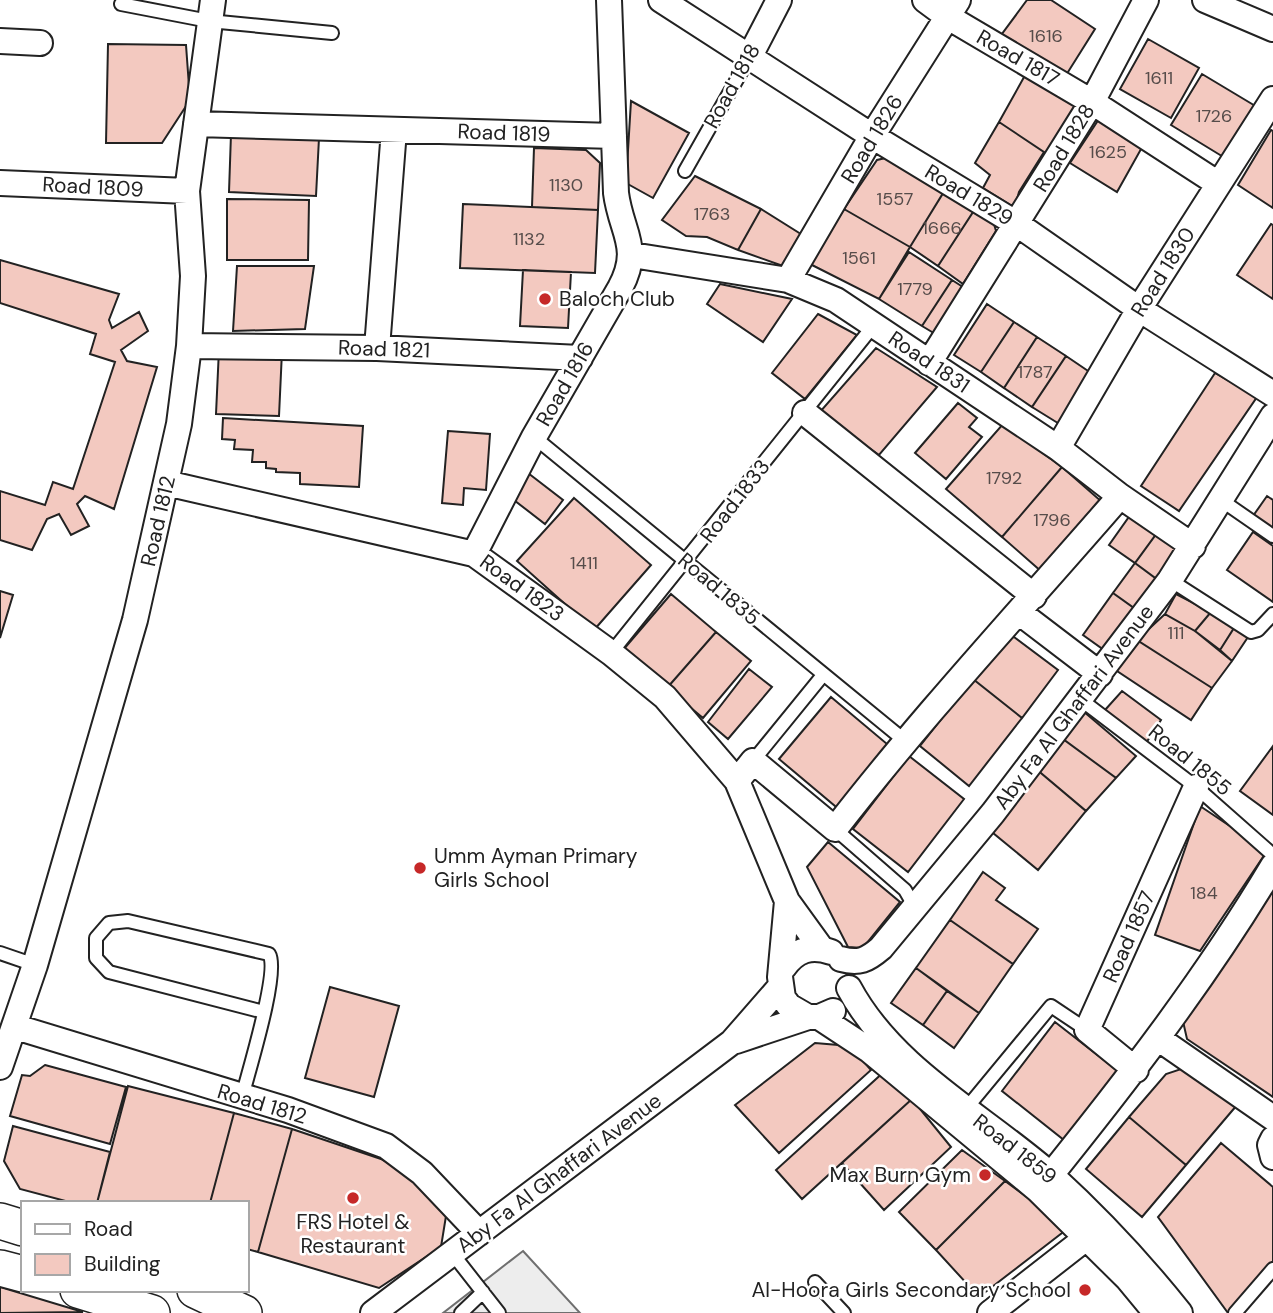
<svg xmlns="http://www.w3.org/2000/svg" width="1273" height="1313" viewBox="0 0 1273 1313" font-family="'DM Sans',sans-serif">
  <style>
    .parking { fill: #ededed; stroke: #6f6f6f; stroke-width: 2 }
    .building { fill: #f3c9c0; stroke: #222; stroke-width: 2 }
    .lines { fill: none; stroke-linecap: round; stroke-linejoin: round }
    .lane-casing { stroke: #222; stroke-width: 16 }
    .street-casing { stroke: #222; stroke-width: 28 }
    .secondary-casing { stroke: #222; stroke-width: 38 }
    .lane { stroke: #fff; stroke-width: 12 }
    .street { stroke: #fff; stroke-width: 24 }
    .secondary { stroke: #fff; stroke-width: 35 }
    .poi-dot { fill: #c62828; stroke: #fff; stroke-width: 2.5 }
    .labels { text-anchor: middle; dominant-baseline: central; stroke-width: 5; stroke-linejoin: round; paint-order: stroke }
    .number-label { font-size: 18px; fill: #564c4a }
    .street-label { font-size: 21px; fill: #222; stroke: #fff }
    .poi-label { font-size: 21px; fill: #222; stroke: #fff; text-anchor: start }
  </style>
  <rect width="100%" height="100%" fill="#fff"/>
  <path class="parking" d="M523,1251L580,1313H443Z"/>
  <path class="building" d="M1027,0H1051L1095,29L1063,80L996,42Z
    M1148,39L1199,68L1171,118L1120,89Z
    M108,44L186,45L190,100L162,143H106Z
    M1028,70L1084,103L1053,153L1044,152L999,122Z
    M1202,74L1257,107L1225,158L1171,125Z
    M631,101L689,133L653,198L626,183Z
    M1099,119L1145,142L1117,192L1070,163Z
    M999,122L1044,152L1019,192L1016,203L1012,206L983,188L990,175L975,163Z
    M1271,130L1273,131V208L1238,185Z
    M231,134L319,138L316,196L229,192Z
    M534,148L586,150L600,163L598,210L532,207Z
    M890,157L945,190L910,247L844,209L877,160Z
    M695,176L761,209L738,250L707,237L686,236L662,220Z
    M945,190L975,209L938,266L910,247Z
    M227,199L309,200L308,260H227Z
    M463,204L598,210L595,273L460,268Z
    M761,209L804,236L783,266L738,250Z
    M844,209L910,247L879,299L810,264Z
    M975,209L994,224L996,231L963,284L938,266Z
    M1271,224L1273,225V299L1237,275Z
    M909,252L952,280L922,326L879,299Z
    M0,260L119,294L109,320L112,328L139,312L148,331L121,350L127,361L157,367L114,509L85,496L77,504L89,526L71,535L59,514L47,519L32,550L0,540V491L45,505L53,482L73,489L115,362L90,354L96,334L0,303Z
    M237,266H314L305,329L233,331Z
    M523,270L571,272L568,328L520,326Z
    M952,280L966,289L937,335L922,326Z
    M720,284L792,299L763,342L707,304Z
    M987,304L1014,322L981,372L954,355Z
    M818,314L857,335L805,399L772,373Z
    M1014,322L1037,337L1004,388L981,372Z
    M1037,337L1066,356L1032,407L1004,388Z
    M876,348L937,387L879,455L819,413Z
    M219,349L282,351L279,416L216,414Z
    M1066,356L1094,375L1061,425L1032,407Z
    M1215,373L1257,397L1179,511L1141,486Z
    M958,403L977,418L969,427L982,437L946,479L915,453Z
    M223,418L363,426L359,487L300,484V473L276,472V469L266,468V462H252L253,450L234,449L235,440L222,439Z
    M1003,424L1062,467L1002,537L946,489Z
    M448,431L490,434L486,490L464,488L463,505L442,503Z
    M1062,467L1102,502L1042,572L1002,537Z
    M528,473L563,500L545,524L510,497Z
    M1267,496L1273,500V530L1253,516Z
    M574,498L651,565L594,630L517,561Z
    M1131,514L1157,533L1135,563L1109,545Z
    M1253,532L1273,546V602L1227,570Z
    M1157,533L1184,553L1162,583L1135,563Z
    M1135,563L1162,583L1141,613L1113,593Z
    M0,591L13,595L0,638Z
    M1113,593L1141,613L1111,655L1083,635Z
    M671,594L716,632L667,688L623,650Z
    M1176,594L1211,612L1195,631L1165,614Z
    M1211,612L1234,628L1220,650L1195,631Z
    M1165,614L1195,631L1232,661L1212,688L1137,640Z
    M1234,628L1248,637L1232,661L1220,650Z
    M716,632L751,661L703,718L667,688Z
    M1014,637L1058,670L1022,718L973,679L1001,638Z
    M1137,640L1212,688L1191,720L1114,669Z
    M749,669L772,687L728,739L708,722Z
    M973,679L1022,718L969,786L920,746Z
    M1122,691L1161,720L1146,743L1105,710Z
    M831,697L893,749L841,811L779,759Z
    M1083,711L1136,756L1116,778L1059,736Z
    M1059,736L1116,778L1086,811L1035,768Z
    M1273,746V815L1240,791Z
    M909,756L964,799L908,872L853,829Z
    M1035,768L1086,811L1038,870L987,828Z
    M1200,806L1267,851L1200,951L1155,935Z
    M828,842L900,902L863,948L848,947L807,867Z
    M983,872L1005,888L996,900L1038,929L1013,964L950,920Z
    M1273,886V1097L1187,1039L1182,1017Z
    M950,920L1013,964L979,1013L916,968Z
    M916,968L947,991L923,1025L891,1003Z
    M330,987L399,1006L374,1097L305,1078Z
    M947,991L979,1013L954,1048L923,1025Z
    M1055,1022L1123,1075L1069,1144L1002,1091Z
    M815,1043L850,1046L871,1070L779,1153L735,1105Z
    M45,1065L126,1087L110,1144L10,1116L22,1075L30,1076Z
    M1190,1066L1237,1105L1186,1165L1129,1117L1166,1074Z
    M886,1070L912,1099L802,1199L776,1170Z
    M128,1086L234,1113L210,1203H97Z
    M912,1099L951,1147L884,1210L842,1163Z
    M234,1113L292,1129L258,1252L247,1249V1203H210Z
    M1129,1117L1186,1165L1142,1217L1086,1169Z
    M13,1126L110,1152L97,1203H73L20,1189L4,1161Z
    M292,1129L381,1159L420,1181L446,1216L441,1247L379,1288L258,1252Z
    M1221,1143L1273,1187V1261L1228,1313L1158,1217Z
    M962,1150L1005,1181L936,1250L899,1212Z
    M1005,1181L1063,1223L1062,1233L979,1297L936,1250Z
    M0,1287L83,1312L0,1313Z"/>
  <g class="lines">
    <defs>
      <path id="lane" d="M121,4L209,21L332,33
        M685,171L749,58
        M534,437L904,740
        M1221,500L1273,536
        M1170,580L1251,632L1258,630L1273,614
        M611,653L874,325
        M1080,699L1196,787L1273,855
        M753,761L823,675
        M835,829L905,890L916,909
        M0,953L35,965
        M242,1097C248,1073 280,971 269,954L128,921L109,923L96,938V958L109,972L264,1012
        M965,1110L1051,1006L1087,1030
        M452,1253L499,1313
        M815,1282L844,1313
        M461,1313L483,1292
        M1235,1313L1273,1269"/>
      <path id="street" d="M661,0L872,136L1017,224L1139,309L1273,394
        M925,0L948,17L1092,102L1217,183
        M1205,0L1273,29
        M0,41L40,43
        M749,58L779,0
        M196,124L614,136
        M0,183L187,191
        M632,255L788,280L836,300L1058,448L1120,496L1193,546
        M788,280L872,136L958,0
        M189,346L377,348L580,358
        M377,348L394,130
        M929,363L1092,102L1146,0
        M805,413L1034,596
        M1058,448L1139,309L1273,99
        M166,483L474,554L611,653L665,697L737,781L787,901L821,948
        M474,554L534,437L620,288C642,247 621,233 616,193L609,0
        M1020,613L1100,674
        M737,781L753,761L835,829C924,714 1024,607 1120,496
        M787,901L780,977L783,998L789,1006L808,1017H819L833,1011
        M841,959C859,964 867,960 881,948L993,813L1170,580L1273,416
        M784,967C796,950 811,945 831,952
        M849,988C893,1070 984,1116 1052,1176C1098,1218 1141,1264 1180,1313
        M819,1017L869,1050L1038,1190L1128,1279L1156,1313
        M16,1027L288,1110L386,1146L422,1173L479,1233
        M1159,1039L1273,1118
        M736,1041L808,1017
        M0,1067L35,965L135,620L179,424L189,346L193,276L187,191L213,0
        M1136,1070L1087,1030L1196,787
        M1273,1139L1270,1145L1273,1157
        M1042,1186C1125,1083 1205,980 1273,866
        M373,1313L732,1042L780,987
        M990,1313L1099,1228"/>
      <path id="secondary" d="M0,1221L23,1228
        M0,1268L23,1274
        M78,1290L152,1313
        M195,1290L244,1313"/>
    </defs>
    <use href="#lane" class="lane-casing"/>
    <use href="#street" class="street-casing"/>
    <use href="#secondary" class="secondary-casing"/>
    <use href="#lane" class="lane"/>
    <use href="#street" class="street"/>
    <use href="#secondary" class="secondary"/>
  </g>
  <g class="poi-dot">
    <circle cx="545" cy="299" r="7"/>
    <circle cx="420" cy="868" r="7"/>
    <circle cx="985" cy="1175" r="7"/>
    <circle cx="353" cy="1198" r="7"/>
    <circle cx="1085" cy="1290" r="7"/>
  </g>
  <g class="labels">
    <g class="number-label">
      <text x="1046" y="36">1616</text>
      <text x="1159" y="78">1611</text>
      <text x="1214" y="116">1726</text>
      <text x="1108" y="152">1625</text>
      <text x="566" y="185">1130</text>
      <text x="895" y="199">1557</text>
      <text x="712" y="214">1763</text>
      <text x="942" y="228">1666</text>
      <text x="529" y="239">1132</text>
      <text x="859" y="258">1561</text>
      <text x="915" y="289">1779</text>
      <text x="1035" y="372">1787</text>
      <text x="1004" y="478">1792</text>
      <text x="1052" y="520">1796</text>
      <text x="584" y="563">1411</text>
      <text x="1176" y="633">111</text>
      <text x="1204" y="893">184</text>
    </g>
    <g class="street-label">
      <text transform="translate(1018 58) rotate(30)">Road 1817</text>
      <text transform="translate(732 86) rotate(-61)">Road 1818</text>
      <text transform="translate(504 133) rotate(2)">Road 1819</text>
      <text transform="translate(872 139) rotate(-59)">Road 1826</text>
      <text transform="translate(1064 148) rotate(-59)">Road 1828</text>
      <text transform="translate(93 187) rotate(3)">Road 1809</text>
      <text transform="translate(969 195) rotate(31)">Road 1829</text>
      <text transform="translate(1163 272) rotate(-58)">Road 1830</text>
      <text transform="translate(384 349) rotate(2)">Road 1821</text>
      <text transform="translate(929 362) rotate(34)">Road 1831</text>
      <text transform="translate(565 384) rotate(-60)">Road 1816</text>
      <text transform="translate(735 501) rotate(-52)">Road 1833</text>
      <text transform="translate(158 521) rotate(-77)">Road 1812</text>
      <text transform="translate(522 588) rotate(36)">Road 1823</text>
      <text transform="translate(719 589) rotate(40)">Road 1835</text>
      <text transform="translate(1074 707) rotate(-53)">Aby Fa Al Ghaffari Avenue</text>
      <text transform="translate(1190 760) rotate(39)">Road 1855</text>
      <text transform="translate(1129 937) rotate(-66)">Road 1857</text>
      <text transform="translate(262 1104) rotate(17)">Road 1812</text>
      <text transform="translate(1015 1149) rotate(38)">Road 1859</text>
      <text transform="translate(559 1173) rotate(-37)">Aby Fa Al Ghaffari Avenue</text>
    </g>
    <g class="poi-label">
      <text x="559" y="299">Baloch Club</text>
      <text x="434" y="856">Umm Ayman Primary<tspan x="434" dy="24">Girls School</tspan></text>
      <text x="971" y="1175" text-anchor="end">Max Burn Gym</text>
      <text x="353" y="1222" text-anchor="middle">FRS Hotel &amp;<tspan x="353" dy="24">Restaurant</tspan></text>
      <text x="1071" y="1290" text-anchor="end">Al-Hoora Girls Secondary School</text>
    </g>
  </g>
  <rect x="21" y="1201" width="228" height="91" fill="#ffffff" stroke="#a7a7a7" stroke-width="2"/>
  <rect x="35" y="1224" width="35" height="10" fill="#ffffff" stroke="#a7a7a7" stroke-width="2"/>
  <text x="84" y="1236" font-size="21" fill="#222222">Road</text>
  <rect x="35" y="1254" width="35" height="21" fill="#f3c9c0" stroke="#a7a7a7" stroke-width="2"/>
  <text x="84" y="1271" font-size="21" fill="#222222">Building</text>
</svg>
